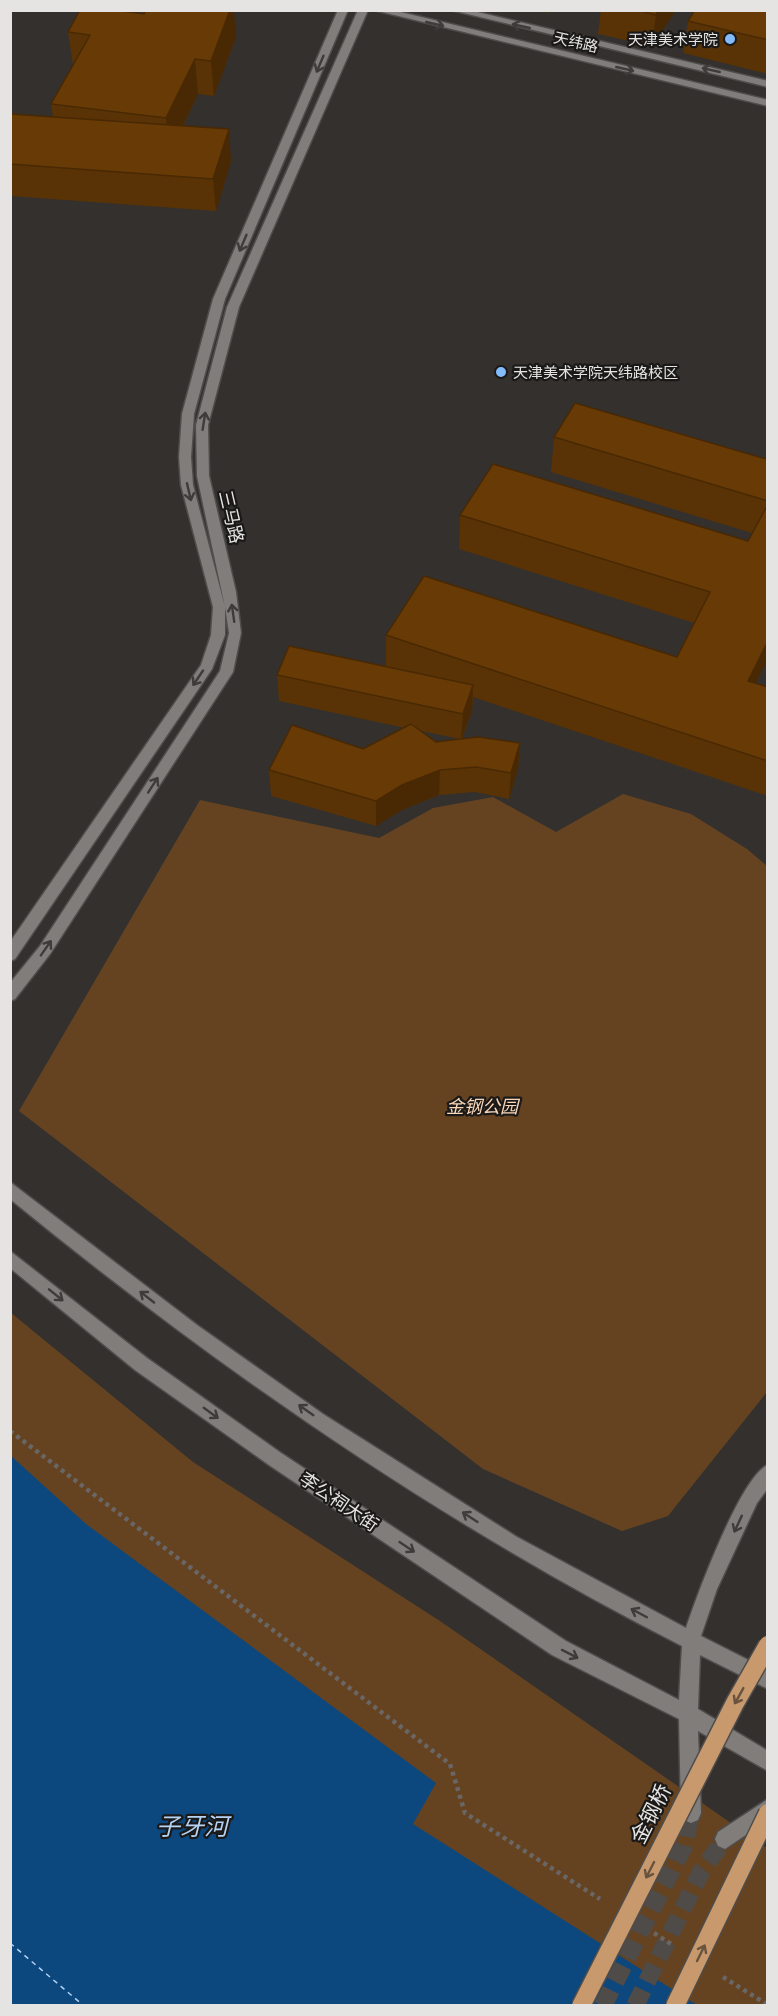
<svg xmlns="http://www.w3.org/2000/svg" width="778" height="2016" viewBox="0 0 778 2016" font-family="'Libre Baskerville','Noto Sans SC',serif">
  <style>
    .green { fill: #654321 }
    .water { fill: #0c477e }
    .lines { fill: none; stroke-linecap: round; stroke-linejoin: round }
    .ferry { stroke: #b5d2f3; stroke-width: 1.5; stroke-dasharray: 5 4.5; stroke-linecap: butt }
    .secondary-tunnel { stroke: #4e4b49; stroke-width: 18; stroke-dasharray: 18 9; stroke-linecap: butt }
    .secondary-casing { stroke: #4f4d4c; stroke-width: 3 }
    .path { stroke: #696665; stroke-width: 4.5; stroke-dasharray: 4 4; stroke-linecap: butt }
    .secondary { fill: #807d7b; fill-rule: evenodd }
    .primary-bridge-casing { stroke: #4f4d4c; stroke-width: 21; stroke-linecap: butt }
    .primary-bridge { stroke: #c7996d; stroke-width: 18 }
    .wall { fill: #593305; fill-rule: evenodd }
    .shaded-wall { fill: #492904 }
    .building { fill: #683b06; stroke: #492904; stroke-width: 1.5 }
    .oneway { stroke: #3e3c3b }
    .oneway2 { stroke: #68533e }
    .poi-dot { fill: #84bcfb; stroke: #1a1918; stroke-width: 2 }
    .labels { text-anchor: middle; dominant-baseline: central; stroke-width: 4.5; stroke-linejoin: round; paint-order: stroke }
    .far-poi-label { font-size: 15px; fill: #e5e4e3; stroke: #1a1918; text-anchor: end }
    .far-street-label { font-size: 15px; fill: #e5e4e3; stroke: #1a1918 }
    .street-label { font-size: 18px; fill: #e5e4e3; stroke: #1a1918 }
    .park-label { font-size: 18px; font-style: italic; fill: #fad7b9; stroke: #1a1918 }
    .near-street-label { font-size: 21px; fill: #e5e4e3; stroke: #1a1918 }
    .near-water-label { font-size: 24px; font-style: italic; fill: #b5d2f3; stroke: #1a1918 }
  </style>
  <rect width="100%" height="100%" fill="#33302e"/>
  <path class="green" d="M623,794L691,814L747,849L767,866V1392L668,1516L622,1531L483,1469L19,1111L200,800L379,838L433,808L493,797L556,832Z
    M10,1312L193,1462L440,1621L767,1848V2005H11Z"/>
  <path class="water" d="M10,1455L86,1524L436,1783L413,1824L697,2005H11Z"/>
  <g class="lines">
    <path class="ferry" d="M10,1943L84,2006"/>
    <path class="secondary-tunnel" d="M603,2006L684,1846L691,1813
      M635,2006L702,1870L725,1839"/>
    <defs>
      <path id="secondary" d="M338,10H348L225,299L194,414L191,457L193,485L225,607L197,476L196,425L227,307L358,10H368L239,307L208,425L209,476L236,592L241,633L233,672L50,954L15,999L10,1001V983L40,946L220,671L229,633L225,607V635L212,669L15,959L10,961V942L201,665L211,635L213,607L181,485L179,457L182,414L213,299Z
        M374,10H392L768,100V106Z
        M451,10H469L768,81V87Z
        M10,1182L197,1325L323,1414L517,1537L686,1628C696,1598 741,1475 768,1465V1488L757,1503L717,1589L701,1636L768,1670V1689L700,1655L698,1709L768,1751V1771L698,1731L701,1813L698,1820L691,1823L684,1820L681,1813L679,1719L552,1655L269,1465L135,1370L10,1268V1251L147,1358L281,1453L566,1641L679,1700L682,1646C441,1523 219,1370 10,1199Z
        M768,1799V1820L725,1849L718,1846L715,1839L718,1832Z"/>
    </defs>
    <use href="#secondary" class="secondary-casing"/>
    <path class="path" d="M10,1431L450,1764L465,1813L600,1899
      M654,1933L671,1944
      M723,1977L768,2005"/>
    <use href="#secondary" class="secondary"/>
    <defs>
      <path id="primary-bridge" d="M581,2006L735,1703L768,1645
        M675,2006L768,1813"/>
    </defs>
    <use href="#primary-bridge" class="primary-bridge-casing"/>
    <use href="#primary-bridge" class="primary-bridge"/>
  </g>
  <path class="wall" d="M537,10H550L548,13Z
    M601,10H676L652,46L598,34Z
    M768,10V74L683,53L688,21Z
    M68,32L236,37L214,96L198,94L183,126L231,161L216,211L10,196V113L53,117L51,104L73,65Z
    M554,437L766,459L768,456V658L755,683L768,687V796L473,697L472,711L462,739L520,743L518,769L509,799L475,792L439,795L402,810L376,826L271,796L269,770L363,749L405,728L279,701L277,675L386,666V635L677,657L694,623L459,549L460,515L748,541L752,533L551,472ZM421,731L460,739L436,742Z"/>
  <path class="shaded-wall" d="M230,10H234L236,37L214,96L211,61Z
    M658,10H676L652,46L656,15Z
    M195,59L198,94L170,152L166,118Z
    M229,129L231,161L216,211L213,179Z
    M768,641V658L741,714L748,681Z
    M473,685L472,711L461,740L463,714Z
    M520,743L518,769L509,799L511,773Z
    M440,770L439,795L402,810L376,826V801L402,785Z"/>
  <path class="building" d="M80,10H114L144,14L146,10H230L211,61L195,59L166,118L51,104L90,35L68,32Z
    M637,10H658L656,15Z
    M695,10H768V40L688,21Z
    M10,114L229,129L213,179L10,164Z
    M575,403L766,459L768,456V501L554,437Z
    M493,464L748,541L768,504V641L748,681L768,687V761L386,635L424,576L677,657L710,592L460,515Z
    M289,646L473,685L463,714L277,675Z
    M411,724L436,742L478,737L520,743L511,773L476,767L440,770L402,785L376,801L269,770L292,725L363,749Z"/>
  <defs><path id="oneway-shaft" d="M-6 0H5M1.5-3L5.5 0L1.5 3" fill="none" stroke-width="1.6" stroke-linecap="round" stroke-linejoin="round" transform="scale(1.5)"/></defs>
  <g class="oneway">
    <use href="#oneway-shaft" transform="translate(435 24) rotate(13)"/>
    <use href="#oneway-shaft" transform="translate(521 26) rotate(-167)"/>
    <use href="#oneway-shaft" transform="translate(320 64) rotate(113)"/>
    <use href="#oneway-shaft" transform="translate(625 69) rotate(13)"/>
    <use href="#oneway-shaft" transform="translate(711 70) rotate(-167)"/>
    <use href="#oneway-shaft" transform="translate(243 243) rotate(113)"/>
    <use href="#oneway-shaft" transform="translate(204 421) rotate(-81)"/>
    <use href="#oneway-shaft" transform="translate(189 492) rotate(77)"/>
    <use href="#oneway-shaft" transform="translate(233 613) rotate(-98)"/>
    <use href="#oneway-shaft" transform="translate(198 678) rotate(124)"/>
    <use href="#oneway-shaft" transform="translate(153 785) rotate(-57)"/>
    <use href="#oneway-shaft" transform="translate(46 948) rotate(-55)"/>
    <use href="#oneway-shaft" transform="translate(56 1295) rotate(39)"/>
    <use href="#oneway-shaft" transform="translate(147 1297) rotate(-142)"/>
    <use href="#oneway-shaft" transform="translate(306 1410) rotate(-145)"/>
    <use href="#oneway-shaft" transform="translate(211 1413) rotate(36)"/>
    <use href="#oneway-shaft" transform="translate(470 1517) rotate(-147)"/>
    <use href="#oneway-shaft" transform="translate(738 1524) rotate(115)"/>
    <use href="#oneway-shaft" transform="translate(407 1547) rotate(34)"/>
    <use href="#oneway-shaft" transform="translate(639 1613) rotate(-152)"/>
    <use href="#oneway-shaft" transform="translate(570 1654) rotate(27)"/>
  </g>
  <g class="oneway2">
    <use href="#oneway-shaft" transform="translate(739 1696) rotate(119)"/>
    <use href="#oneway-shaft" transform="translate(650 1870) rotate(117)"/>
    <use href="#oneway-shaft" transform="translate(701 1953) rotate(-64)"/>
  </g>
  <g class="poi-dot">
    <circle cx="730" cy="39" r="6"/>
    <circle cx="501" cy="372" r="6"/>
  </g>
  <g class="labels">
    <g class="far-poi-label">
      <text x="718" y="39">天津美术学院</text>
      <text x="513" y="372" text-anchor="start">天津美术学院天纬路校区</text>
    </g>
    <g class="far-street-label">
      <text transform="translate(576 42) rotate(13)">天纬路</text>
    </g>
    <g class="street-label">
      <text transform="translate(231 517) rotate(77)">三马路</text>
      <text transform="translate(339 1502) rotate(34)">李公祠大街</text>
    </g>
    <g class="park-label">
      <text x="482" y="1107">金钢公园</text>
    </g>
    <g class="near-street-label">
      <text transform="translate(651 1814) rotate(-63)">金钢桥</text>
    </g>
    <g class="near-water-label">
      <text x="192" y="1826">子牙河</text>
    </g>
  </g>
  <rect width="778" height="2016" fill="none" stroke="#e5e4e3" stroke-width="24"/>
</svg>
